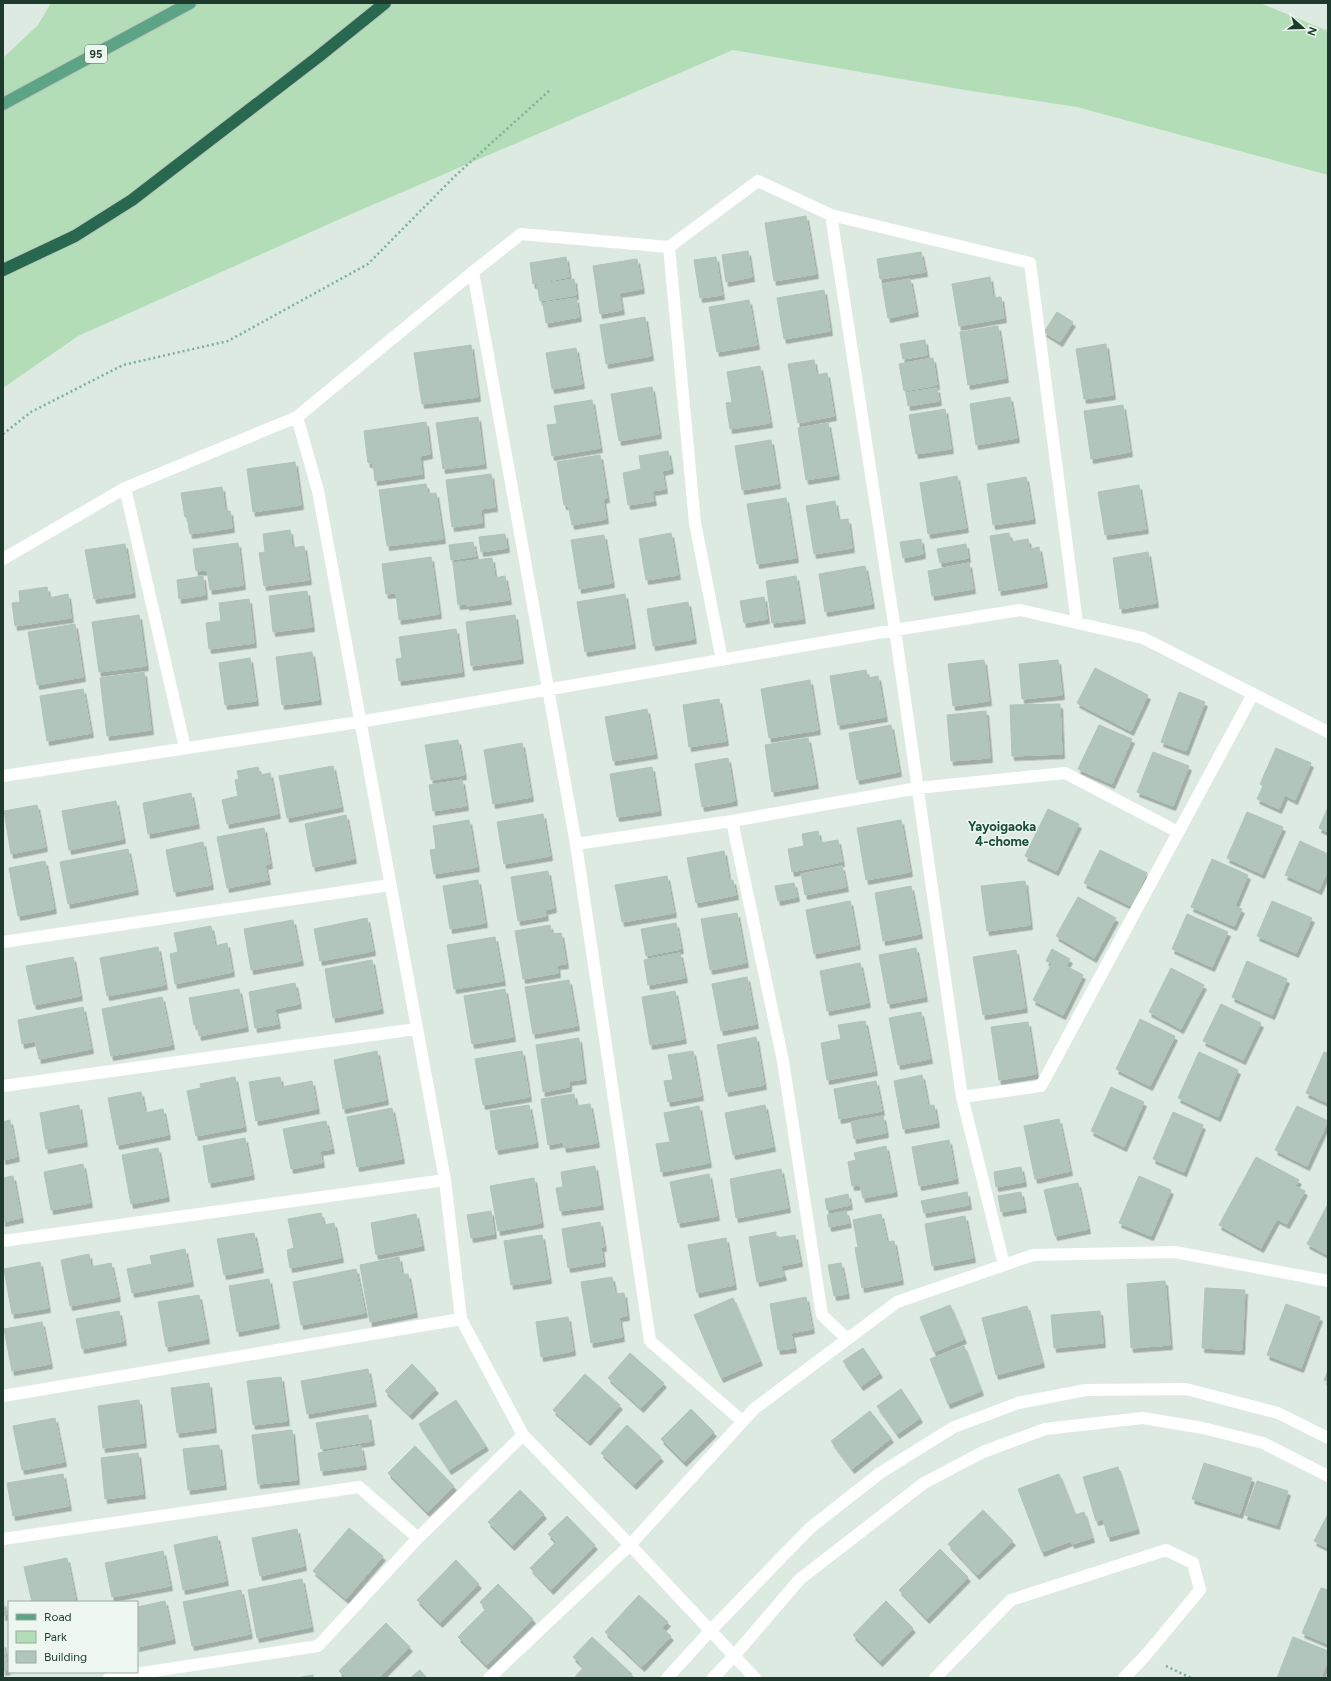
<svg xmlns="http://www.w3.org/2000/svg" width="1331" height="1681" viewBox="0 0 1331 1681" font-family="Figtree,sans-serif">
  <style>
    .green { fill: #b3ddb7 }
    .building { fill: #b2c5ba; stroke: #afc4b7; filter: url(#shadow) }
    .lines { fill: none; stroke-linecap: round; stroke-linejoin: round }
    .major-casing { stroke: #bbc4c0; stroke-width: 14 }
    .highway-casing { stroke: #bbc4c0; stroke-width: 14 }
    .path { stroke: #7ab096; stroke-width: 2.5; stroke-dasharray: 2 3; stroke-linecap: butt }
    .minor { stroke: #fff; stroke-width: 12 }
    .major { stroke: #5da385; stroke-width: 12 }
    .highway { stroke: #27684f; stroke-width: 12 }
    .labels { text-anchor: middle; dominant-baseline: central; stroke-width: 3; stroke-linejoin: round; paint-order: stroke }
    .shield { fill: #edf7f0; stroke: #5b7368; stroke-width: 1 }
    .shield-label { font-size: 11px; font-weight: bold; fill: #1d3a2d }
    .neighbourhood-label { font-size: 13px; font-weight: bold; fill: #184d37; stroke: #edf7f0 }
  </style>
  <defs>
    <filter id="shadow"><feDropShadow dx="2.5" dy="4.5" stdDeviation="0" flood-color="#0004"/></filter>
  </defs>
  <rect width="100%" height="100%" fill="#dceae2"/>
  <path class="green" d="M51,3H1260L1328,31V175L1077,107L965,90L733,50L349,215L78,336L3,388V58L38,25Z"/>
  <path class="building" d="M806,216L816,274L774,281L765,223Z
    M748,251L752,277L726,282L722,255Z
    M921,252L925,272L880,279L877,259Z
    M566,257L569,277L533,284L530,263Z
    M716,257L722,295L700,298L694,260Z
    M637,259L642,289L619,293L622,310L600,314L593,266Z
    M990,277L993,298L1001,297L1004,318L959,326L952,284Z
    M574,279L576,295L540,301L537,285Z
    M910,279L916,312L888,318L882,284Z
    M824,290L830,331L784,339L777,298Z
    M576,298L579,317L546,323L543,303Z
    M749,300L757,345L717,352L709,307Z
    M1057,312L1073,322L1060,342L1044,332Z
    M645,317L651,356L606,364L600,325Z
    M998,326L1006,378L968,385L960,332Z
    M925,340L927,355L903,359L900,344Z
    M1106,344L1113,395L1084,399L1076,349Z
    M471,345L478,397L422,404L414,353Z
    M576,348L582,384L552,389L546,353Z
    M933,358L937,385L904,391L899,364Z
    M814,360L816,375L827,373L834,416L798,423L788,364Z
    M760,366L770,423L730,429L726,403L732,402L727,372Z
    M652,387L659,434L619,441L611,394Z
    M937,388L939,401L908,406L906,393Z
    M1010,397L1017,438L976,445L970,404Z
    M592,400L600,448L552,456L547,425L557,424L554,406Z
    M1123,405L1130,452L1091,459L1084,411Z
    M945,409L951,449L916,454L909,415Z
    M478,417L484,464L443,469L436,423Z
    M426,422L430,454L420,456L422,474L375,481L373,463H368L364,431Z
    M828,423L837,475L806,480L798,428Z
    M771,440L778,484L742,490L735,446Z
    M668,451L671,469L662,471L665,489L652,491L654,501L628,505L623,473L641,469L639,456Z
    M600,455L607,498L603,499L606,519L572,525L568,505H564L557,462Z
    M295,462L301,505L253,512L247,469Z
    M491,474L495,507L481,509L482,523L452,527L446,480Z
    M957,476L966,528L928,534L920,483Z
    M1026,477L1033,519L993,525L987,484Z
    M426,484L428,494L436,493L443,539L387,546L379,490Z
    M1139,485L1146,529L1105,535L1098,492Z
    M222,487L225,511H230L232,528L190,534L187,517H185L181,493Z
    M786,498L796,558L757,564L747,504Z
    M835,501L838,520L848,519L852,548L814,554L806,506Z
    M290,530L292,548L304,546L309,580L264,586L259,553L265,552L263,534Z
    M671,533L678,575L646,580L639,539Z
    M1009,533L1011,542L1028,539L1030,549L1039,547L1045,583L999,591L990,536Z
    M505,534L507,548L481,552L479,537Z
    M604,535L612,583L579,589L571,540Z
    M921,539L923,554L903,558L900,542Z
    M473,542L476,556L451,560L449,545Z
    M238,543L243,585L210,590L207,570L196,571L193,549Z
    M125,544L133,593L94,599L85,550Z
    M966,544L968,558L940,563L937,549Z
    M1148,552L1156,603L1120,609L1113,558Z
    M431,557L439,614L399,620L396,593L386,594L382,564Z
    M492,558L495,578L505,576L509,600L467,606V604L458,605L453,563Z
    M969,563L973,589L932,596L928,571Z
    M865,566L872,604L825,612L819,574Z
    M203,576L205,595L179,599L177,580Z
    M796,576L803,619L772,623L766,581Z
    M47,587L49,598L68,594L71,618L15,626L12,603L20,602L19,591Z
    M307,591L312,627L273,632L269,596Z
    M625,594L633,644L585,652L577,602Z
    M764,597L767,619L744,623L740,601Z
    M249,599L254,643L209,649L206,623L221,621L219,603Z
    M688,602L694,639L653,646L647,609Z
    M139,615L146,666L99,672L92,622Z
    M515,615L521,659L471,666L466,622Z
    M75,624L83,677L37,685L28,632Z
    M456,629L462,672L399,681L396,659L402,658L399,637Z
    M312,652L319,700L282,705L276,657Z
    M250,658L256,701L225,705L219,663Z
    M984,660L989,701L953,706L948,664Z
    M1058,660L1062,695L1022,699L1019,664Z
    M1095,668L1148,695L1131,731L1077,703Z
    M866,670L868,678L878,676L885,717L838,725L830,676Z
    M144,672L151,730L107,736L100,678Z
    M810,680L818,730L769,738L761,689Z
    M83,689L91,733L47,741L40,696Z
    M1179,692L1205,702L1186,751L1161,742Z
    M719,699L726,741L689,747L683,705Z
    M1060,704L1062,754L1012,756L1010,705Z
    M647,709L655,754L613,761L605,717Z
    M986,711L990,758L951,761L947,715Z
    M891,725L899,772L857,780L849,733Z
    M1099,725L1132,739L1112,784L1078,769Z
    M808,738L816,784L772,792L765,745Z
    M458,740L464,775L431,780L425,745Z
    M522,743L531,797L493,804L484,750Z
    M1276,748L1311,763L1295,800L1285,795L1279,809L1257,799L1263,786L1260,784Z
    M1153,752L1189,766L1173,806L1137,792Z
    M728,758L735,801L702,807L695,764Z
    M333,766L341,807L287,818L279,776Z
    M258,767L260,775L270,773L278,814L227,824L222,800L238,796L235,780L239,779L237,771Z
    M652,767L659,811L617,817L610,774Z
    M462,780L466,806L433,811L429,785Z
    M191,793L197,824L148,834L143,803Z
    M116,801L123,839L69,850L62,811Z
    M37,805L45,847L11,854L4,811Z
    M1328,807V832L1319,828Z
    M1048,809L1079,824L1056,871L1025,856Z
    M1247,812L1283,827L1262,874L1227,858Z
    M543,814L550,856L504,864L497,822Z
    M346,815L354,859L313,867L305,824Z
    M469,820L477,867L434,874L430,850L436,849L433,826Z
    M901,820L910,872L866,880L857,828Z
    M264,828L270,864L265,865L268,880L227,888L217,837Z
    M818,831L820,843L838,840L842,862L792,872L788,849L804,846L802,834Z
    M1300,841L1328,854V870L1319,890L1285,875Z
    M203,842L211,885L174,892L166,850Z
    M128,849L136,890L68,904L60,862Z
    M1100,850L1147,873L1131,906L1084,883Z
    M724,851L729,881L733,880L736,895L696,903L687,858Z
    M1212,859L1248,875L1235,906L1242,909L1234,926L1191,907Z
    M45,861L54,909L18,916L9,868Z
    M842,866L846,887L805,895L801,874Z
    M548,871L554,908L545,910L546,916L518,921L511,877Z
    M667,876L674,913L622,922L615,885Z
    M478,880L485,923L450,929L443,886Z
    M1025,881L1030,925L987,931L981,886Z
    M794,883L797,897L778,901L775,886Z
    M911,886L920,934L883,941L875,893Z
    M1078,897L1116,918L1094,958L1056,936Z
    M850,901L858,945L814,954L806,910Z
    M1272,901L1312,918L1296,953L1257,936Z
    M737,913L746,963L710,970L701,919Z
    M1187,914L1228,932L1212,967L1172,949Z
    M367,918L373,951L320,961L314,929Z
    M293,920L301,961L251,970L244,929Z
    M676,923L681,949L646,956L641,929Z
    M550,925L552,934L561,933L566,964L557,965L558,973L523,979L515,931Z
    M211,926L215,946L227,943L232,972L175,984L170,954L178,952L174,933Z
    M495,937L503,981L454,989L447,945Z
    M158,947L165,985L107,996L100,958Z
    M916,948L925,997L888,1004L879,955Z
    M1052,949L1070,959L1066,966L1083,975L1063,1015L1033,1000L1052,963L1046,961Z
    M1016,950L1025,1008L983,1015L973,957Z
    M680,953L685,978L648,985L644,960Z
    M73,957L80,996L34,1005L26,966Z
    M372,960L381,1009L333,1018L325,969Z
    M1247,961L1287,979L1272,1015L1232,997Z
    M860,963L868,1003L827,1011L820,971Z
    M1171,968L1204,985L1181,1029L1149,1012Z
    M747,977L756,1024L721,1031L712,984Z
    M569,980L577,1026L533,1034L525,987Z
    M295,983L299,1004L275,1009L278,1024L255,1028L249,992Z
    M239,989L246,1027L199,1036L197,1024L194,1025L189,998Z
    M505,989L513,1037L472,1044L464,996Z
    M675,991L684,1039L650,1045L642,997Z
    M162,997L172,1045L111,1056L102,1009Z
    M1221,1004L1261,1023L1243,1060L1203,1041Z
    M83,1007L91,1049L39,1059L35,1041L22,1044L18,1020Z
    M921,1012L930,1059L898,1065L889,1018Z
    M1140,1019L1175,1036L1150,1086L1116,1069Z
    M865,1021L875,1071L827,1080L821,1043L841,1039L838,1025Z
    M1028,1022L1036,1074L999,1080L991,1027Z
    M756,1037L764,1085L726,1092L717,1045Z
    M579,1038L584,1079L569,1081V1087L543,1092L536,1045Z
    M377,1051L386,1100L343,1109L334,1060Z
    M522,1051L529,1097L483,1105L475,1059Z
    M693,1051L701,1096L668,1102L664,1081L673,1080L668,1055Z
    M1199,1052L1238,1070L1218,1117L1178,1098Z
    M1324,1052L1328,1053V1103L1306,1093Z
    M922,1075L928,1106L934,1105L937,1123L903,1129L894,1081Z
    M235,1077L244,1127L196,1136L187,1091L201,1088L200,1084Z
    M280,1077L282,1087L312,1081L317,1109L256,1121L249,1082Z
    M876,1081L882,1111L839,1119L834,1089Z
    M1111,1087L1144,1102L1124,1147L1091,1131Z
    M141,1092L145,1113L163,1109L168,1135L117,1145L108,1098Z
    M574,1094L576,1106L590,1104L597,1143L564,1148L563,1142L548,1145L541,1099Z
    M79,1105L85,1142L46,1149L40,1113Z
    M529,1105L536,1143L496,1150L490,1111Z
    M765,1105L773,1147L733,1155L725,1113Z
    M699,1106L709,1163L661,1172L656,1144L670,1142L664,1113Z
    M1297,1106L1328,1121L1307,1166L1275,1150Z
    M392,1108L402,1159L357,1167L347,1117Z
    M1173,1112L1203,1125L1184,1172L1153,1159Z
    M883,1116L886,1133L854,1139L851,1122Z
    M1059,1119L1070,1171L1035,1179L1024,1126Z
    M10,1120L17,1157L3,1160V1122Z
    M326,1121L332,1149L320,1151L322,1163L291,1169L283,1129Z
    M245,1138L252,1175L209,1183L203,1146Z
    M949,1140L956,1179L919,1186L912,1147Z
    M886,1146L895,1192L863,1198L860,1185L852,1186L848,1162L856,1160L854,1153Z
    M158,1148L167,1197L131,1204L122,1155Z
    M1256,1157L1299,1180L1295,1186L1305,1191L1287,1224L1277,1219L1261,1248L1219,1225Z
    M83,1164L90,1203L51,1210L44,1172Z
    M595,1166L601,1205L560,1211L556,1188L563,1187L561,1172Z
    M1021,1167L1024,1182L996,1187L994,1172Z
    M781,1169L788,1208L736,1218L730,1179Z
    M709,1174L717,1216L678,1223L670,1182Z
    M13,1176L21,1218L3,1222V1178Z
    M1139,1176L1171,1190L1151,1236L1119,1223Z
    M534,1178L541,1223L498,1231L490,1186Z
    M1078,1183L1088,1229L1055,1236L1044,1190Z
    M967,1192L969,1205L924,1213L921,1201Z
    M1021,1192L1024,1208L1001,1212L998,1196Z
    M848,1194L850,1205L827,1210L825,1199Z
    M1328,1204V1255L1307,1244Z
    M491,1211L494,1234L471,1238L467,1215Z
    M846,1211L849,1223L829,1227L827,1215Z
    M321,1213L324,1225L334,1223L341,1258L290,1268L287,1250L294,1248L288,1219Z
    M416,1214L422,1246L376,1255L371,1223Z
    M881,1214L887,1242L894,1241L901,1280L862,1288L855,1248L858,1247L853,1220Z
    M965,1216L973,1258L932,1266L925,1224Z
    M600,1222L604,1247H601L603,1262L568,1268L562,1229Z
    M776,1232V1238L795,1235L800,1262L781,1266L784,1276L757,1282L749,1237Z
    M254,1233L261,1268L224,1275L217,1239Z
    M542,1235L549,1279L511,1285L504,1241Z
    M726,1238L734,1285L697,1293L688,1245Z
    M185,1249L191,1282L132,1293L127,1269L152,1264L150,1256Z
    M89,1254L91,1267L111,1263L118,1297L70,1306L61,1260Z
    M399,1257L402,1275L408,1274L415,1313L370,1322L360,1265Z
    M40,1262L48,1308L12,1314L4,1269Z
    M841,1263L847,1294L834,1296L828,1265Z
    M356,1269L365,1313L301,1325L293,1282Z
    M612,1277L615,1294L624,1293L627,1316L619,1317L622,1337L591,1343L581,1282Z
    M269,1279L277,1324L237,1332L229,1286Z
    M1165,1281L1170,1345L1131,1348L1127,1284Z
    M1205,1288L1245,1290L1242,1350L1202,1348Z
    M199,1295L207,1339L166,1347L158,1302Z
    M806,1297L812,1329L791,1333L794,1348L778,1350L770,1304Z
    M733,1298L760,1361L721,1378L694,1315Z
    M1286,1304L1320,1317L1301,1368L1267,1355Z
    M950,1305L964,1339L934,1352L920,1317Z
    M1027,1306L1042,1363L996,1375L982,1318Z
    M119,1311L124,1341L82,1349L76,1319Z
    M1100,1311L1103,1343L1054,1348L1051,1315Z
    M568,1317L573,1351L541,1357L536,1322Z
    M42,1322L50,1364L12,1371L4,1329Z
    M964,1346L981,1391L948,1404L930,1359Z
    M863,1348L880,1373L861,1386L843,1361Z
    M630,1353L664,1383L641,1408L608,1378Z
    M412,1364L436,1389L410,1415L385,1391Z
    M368,1369L374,1402L307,1414L301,1381Z
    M1328,1371V1382L1324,1380Z
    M585,1374L620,1405L588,1441L553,1410Z
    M281,1377L287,1421L253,1425L247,1381Z
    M209,1383L214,1428L177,1433L171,1388Z
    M901,1389L920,1418L897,1434L877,1406Z
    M139,1400L144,1443L103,1448L98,1406Z
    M456,1400L486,1446L449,1470L419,1424Z
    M691,1409L714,1432L684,1462L661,1439Z
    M870,1411L891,1438L852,1469L831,1441Z
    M368,1415L372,1441L321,1449L316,1423Z
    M55,1418L64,1462L22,1470L13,1426Z
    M627,1425L661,1457L634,1485L601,1453Z
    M292,1430L297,1480L258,1484L252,1435Z
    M219,1445L224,1485L188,1490L183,1449Z
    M361,1446L364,1465L321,1471L318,1453Z
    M415,1446L454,1486L427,1512L388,1473Z
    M138,1453L143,1494L105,1499L101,1458Z
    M1204,1463L1252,1478L1240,1514L1192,1499Z
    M1118,1467L1137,1529L1108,1537L1103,1519L1096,1521L1083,1477Z
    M63,1474L69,1506L13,1516L7,1483Z
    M1059,1474L1075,1515L1084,1512L1092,1538L1072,1544L1071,1541L1042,1552L1018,1489Z
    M1257,1481L1288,1491L1277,1525L1245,1515Z
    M520,1490L544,1514L512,1546L488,1522Z
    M983,1510L1013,1541L977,1575L948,1544Z
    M1328,1514V1548L1314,1541Z
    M567,1516L595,1545L551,1590L530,1568L556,1542L548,1534Z
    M349,1528L383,1556L346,1599L313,1571Z
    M297,1529L304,1566L260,1576L252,1538Z
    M217,1536L226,1581L183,1590L174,1545Z
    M940,1549L968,1577L927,1619L899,1590Z
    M163,1551L170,1586L112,1597L105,1563Z
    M67,1558L76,1602H32L24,1567Z
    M456,1560L479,1584L440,1623L417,1600Z
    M302,1579L311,1627L257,1638L248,1590Z
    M498,1584L533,1619L486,1665L458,1637L486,1609L480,1602Z
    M1321,1588L1328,1590V1644L1302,1633Z
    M241,1590L250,1634L192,1646L183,1602Z
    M639,1595L668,1622L662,1628L671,1636L642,1667L605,1632Z
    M165,1601L173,1639L137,1647V1607Z
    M886,1601L913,1628L880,1662L853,1635Z
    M3,1602L6,1615L3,1616Z
    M386,1623L410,1647L379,1678H346L339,1671Z
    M592,1637L632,1674L629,1678H574L584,1667L573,1657Z
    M1293,1637L1328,1651V1660L1321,1678H1277Z
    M3,1643L8,1670L3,1671Z
    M420,1670L427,1678H410Z
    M313,1675V1678H297Z"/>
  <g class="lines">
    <defs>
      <path id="major" d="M3,104L190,3"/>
      <path id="highway" d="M3,270L75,236L132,200L318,57L385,3"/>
    </defs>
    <use href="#major" class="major-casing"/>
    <use href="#highway" class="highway-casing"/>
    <path class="path" d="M3,434L31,412L123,365L228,341L368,264L456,175L549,91
      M1166,1666L1191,1678"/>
    <path class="minor" d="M669,247L695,523L722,660
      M473,272L576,844L650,1341L742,1421
      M297,417L318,491L445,1180L461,1319L523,1435L630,1545L755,1678
      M125,488L185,748
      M3,559L125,488L297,417L473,272L521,234L669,247L758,181L831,215
      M3,776L359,722L895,630L1020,610L1143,638L1328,732
      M732,821L783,1061L822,1315L847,1339
      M576,844L732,821L918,788L1065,773L1178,832
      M3,942L390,885
      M3,1086L416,1029
      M962,1097L1041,1086L1253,694
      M3,1241L445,1180
      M1004,1265L962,1097L895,630L831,215L1030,263L1077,623
      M3,1396L461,1319
      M3,1539L359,1487L418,1538
      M109,1678L318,1646L418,1538L523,1435
      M489,1678L630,1545L754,1409L897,1302L1033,1255L1175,1252L1328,1281
      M667,1678L710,1631L810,1528L880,1473L954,1427L1018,1403L1086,1390L1186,1389L1278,1413L1328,1438
      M713,1678L734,1656L800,1579L924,1483L983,1452L1045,1429L1143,1418L1203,1428L1263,1443L1328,1476
      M935,1678L1011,1600L1166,1550L1193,1563L1200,1590L1145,1656L1124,1678"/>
    <use href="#major" class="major"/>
    <use href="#highway" class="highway"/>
  </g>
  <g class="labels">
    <rect class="shield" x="85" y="45" width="22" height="18" rx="3"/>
    <g class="shield-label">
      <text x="96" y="54">95</text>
    </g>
    <g class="neighbourhood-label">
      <text x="1002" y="826">Yayoigaoka<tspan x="1002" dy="15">4-chome</tspan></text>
    </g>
  </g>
  <rect width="1331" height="1681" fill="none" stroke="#1d3a2d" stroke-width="8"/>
  <rect x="8" y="1601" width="130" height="72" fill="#edf7f0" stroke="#9aaba2"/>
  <rect x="16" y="1614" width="20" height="6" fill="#5da385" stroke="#9aaba2"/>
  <text x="44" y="1621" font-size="12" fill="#1d3a2d">Road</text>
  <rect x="16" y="1631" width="20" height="12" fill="#b3ddb7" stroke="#9aaba2"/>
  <text x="44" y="1641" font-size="12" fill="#1d3a2d">Park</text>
  <rect x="16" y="1651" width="20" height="12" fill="#b2c5ba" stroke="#9aaba2"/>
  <text x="44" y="1661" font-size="12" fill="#1d3a2d">Building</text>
  <g transform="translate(1303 28) rotate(110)" stroke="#edf7f0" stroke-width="3" paint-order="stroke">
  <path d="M0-3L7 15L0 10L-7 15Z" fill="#1d3a2d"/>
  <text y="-6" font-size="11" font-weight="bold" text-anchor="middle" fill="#1d3a2d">N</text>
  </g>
</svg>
